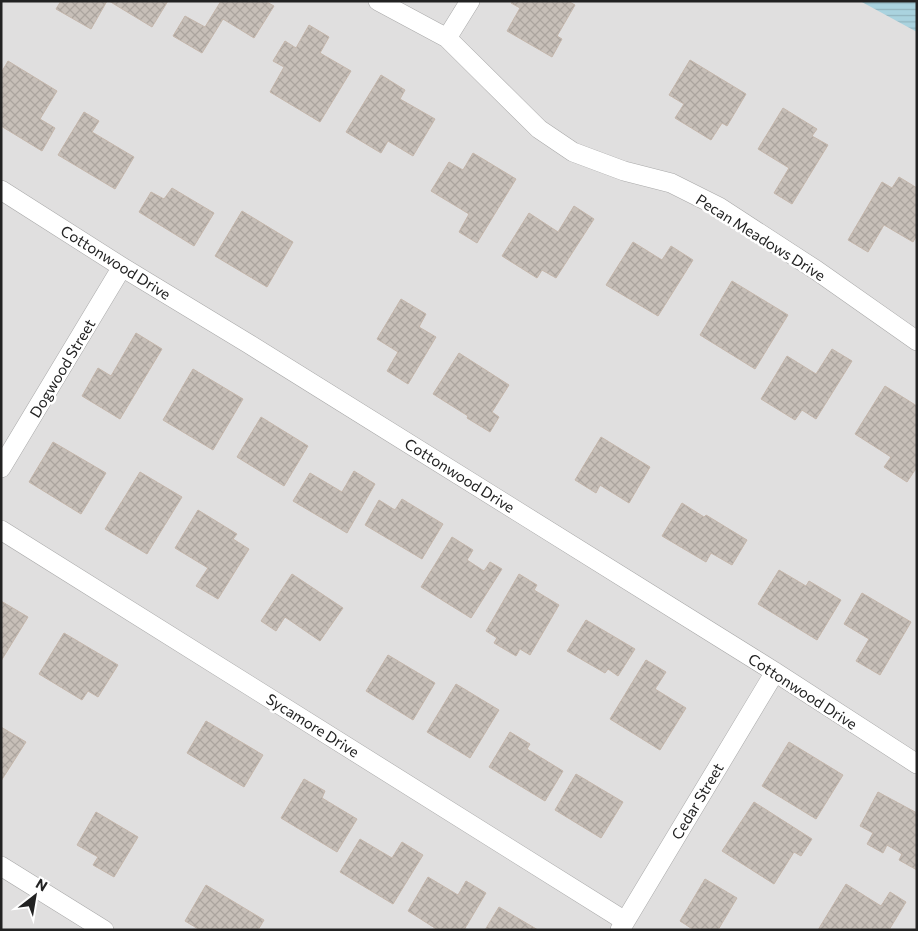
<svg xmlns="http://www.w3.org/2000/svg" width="918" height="931" viewBox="0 0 918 931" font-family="Commissioner,sans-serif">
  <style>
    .residential { fill: #e0dfdf }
    .water { fill: url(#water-rules) }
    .building { fill: url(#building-cross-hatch); stroke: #c4b6ab }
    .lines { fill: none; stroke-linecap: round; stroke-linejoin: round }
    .street-casing { stroke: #a9a9a9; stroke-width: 20 }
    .street { stroke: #fff; stroke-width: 19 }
    .labels { text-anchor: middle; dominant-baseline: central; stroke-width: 5; stroke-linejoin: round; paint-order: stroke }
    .street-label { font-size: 15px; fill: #222; stroke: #fff }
  </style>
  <defs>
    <pattern id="water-rules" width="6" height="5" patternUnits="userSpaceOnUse" patternTransform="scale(1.25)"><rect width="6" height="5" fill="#aad3df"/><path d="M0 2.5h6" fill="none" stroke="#92b5bf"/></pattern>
    <pattern id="building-cross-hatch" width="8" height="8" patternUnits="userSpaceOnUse" patternTransform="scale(1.25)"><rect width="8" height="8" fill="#c7bfb8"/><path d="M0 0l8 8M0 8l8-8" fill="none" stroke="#aba49e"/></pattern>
  </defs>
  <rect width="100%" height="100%" fill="#f2efe9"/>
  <path class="residential" d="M1,1H917V930H1Z"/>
  <path class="water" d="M860,1H917V32Z"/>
  <path class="building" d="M61,1H107L91,29L56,9Z
    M109,1H168L152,27Z
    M221,1H265L274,6L254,38L223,19L202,53L173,36L185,16L205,27Z
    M512,1H568L575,5L557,36L562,39L552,57L507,31L520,8L511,3Z
    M309,25L329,37L320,53L351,71L320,122L270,92L284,67L273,61L285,41L296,48Z
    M690,60L746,94L727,126L722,123L711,140L675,118L684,104L669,95Z
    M8,61L57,91L40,119L55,128L42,151L1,126V73Z
    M381,75L405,90L400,99L435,119L413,156L388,141L381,153L346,132Z
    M783,108L817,129L812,136L828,145L792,204L774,193L789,168L758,149Z
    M84,112L99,121L92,132L134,157L115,189L58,155Z
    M473,153L516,179L477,243L459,232L469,214L431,191L449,162L463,170Z
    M899,177L917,188V235L913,242L884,225L868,252L848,240L882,182L892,188Z
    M172,188L214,213L194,246L139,212L151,192L164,199Z
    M574,206L594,219L556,278L542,270L537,278L502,256L529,213L558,232Z
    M242,211L293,242L267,287L215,256Z
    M633,242L662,260L671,246L693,260L658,316L606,285Z
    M732,281L788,315L755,369L700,335Z
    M401,299L426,314L419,327L436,337L408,384L387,371L398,352L377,339Z
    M136,333L162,349L120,419L82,396L98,368L111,376Z
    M832,349L852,361L816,419L802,410L795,420L761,399L787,356L816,374Z
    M459,353L509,385L492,412L499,417L490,432L467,418L468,416L433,394Z
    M193,369L243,399L213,450L163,420Z
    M885,386L917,406V467L907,482L884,467L891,457L855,434Z
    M261,417L308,446L284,486L237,457Z
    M601,437L650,467L629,503L600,485L596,493L575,480Z
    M53,442L106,473L81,514L29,482Z
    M354,471L375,484L347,533L293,501L310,473L342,492Z
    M140,472L182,497L147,554L105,529Z
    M402,499L443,524L422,559L365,525L379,500L395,510Z
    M682,503L704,517L706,515L747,540L732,565L711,553L706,562L662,536Z
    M198,510L237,534L233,539L249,549L218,599L196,586L208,568L175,548Z
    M452,537L473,550L467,560L484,571L490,562L502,569L471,618L421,587Z
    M779,570L806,586L809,581L841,600L817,640L758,604Z
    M292,574L343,608L320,641L285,617L276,631L261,621Z
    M519,574L537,585L534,590L559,605L530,655L520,649L516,656L494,643L497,638L486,631Z
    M862,593L911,622L880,675L856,661L869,639L844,624Z
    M1,601L28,617L1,661Z
    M586,620L635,649L618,676L608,669L605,673L567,651Z
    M64,633L118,665L98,697L88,691L82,700L39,674Z
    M388,655L435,683L413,720L366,691Z
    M646,660L666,672L655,689L686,708L660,750L610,719Z
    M456,684L499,710L470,758L427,732Z
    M206,721L263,755L244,787L187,753Z
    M1,727L26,742L1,781Z
    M510,732L530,744L527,749L563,771L545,801L489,767Z
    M789,742L843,775L816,819L762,786Z
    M576,774L623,802L601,838L555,810Z
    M304,779L325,791L322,798L357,819L337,852L281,818Z
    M878,792L917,813V870L899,860L902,854L887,845L883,853L867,844L873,833L860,826Z
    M754,802L812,839L801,856L794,852L774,884L722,851Z
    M96,812L138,837L114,877L93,865L98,857L77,845Z
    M360,839L392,858L402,842L423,855L393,904L340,872Z
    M428,877L458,895L466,881L486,893L464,930H438L408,911Z
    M705,879L737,898L718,930H694L680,921Z
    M846,884L881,906L890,892L906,902L889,930H873L871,928L870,930H818Z
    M206,885L264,920L258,930H200L185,921Z
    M499,907L538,930H485Z"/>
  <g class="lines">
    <defs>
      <path id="street" d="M378,1L447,38L539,129L573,152L624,171L671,183L719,207L816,270L917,341
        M447,38L470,1
        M1,190L122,267L249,344L775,672L917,764
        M1,468L122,267
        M1,530L625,921
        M1,866L104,930
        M620,930L775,672"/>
    </defs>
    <use href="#street" class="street-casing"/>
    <use href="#street" class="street"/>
  </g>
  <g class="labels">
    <g class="street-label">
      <text transform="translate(761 237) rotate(32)">Pecan Meadows Drive</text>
      <text transform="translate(116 262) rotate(32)">Cottonwood Drive</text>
      <text transform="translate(62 368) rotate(-59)">Dogwood Street</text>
      <text transform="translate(460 475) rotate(32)">Cottonwood Drive</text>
      <text transform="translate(803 691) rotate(33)">Cottonwood Drive</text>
      <text transform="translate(313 725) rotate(32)">Sycamore Drive</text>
      <text transform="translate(697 801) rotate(-59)">Cedar Street</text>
    </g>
  </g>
  <rect width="918" height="931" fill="none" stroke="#222222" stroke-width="5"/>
  <g transform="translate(35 896) rotate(31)" stroke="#ffffff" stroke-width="4" paint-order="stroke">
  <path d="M0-4L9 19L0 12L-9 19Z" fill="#222222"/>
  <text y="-8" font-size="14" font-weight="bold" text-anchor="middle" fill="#222222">N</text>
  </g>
</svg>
